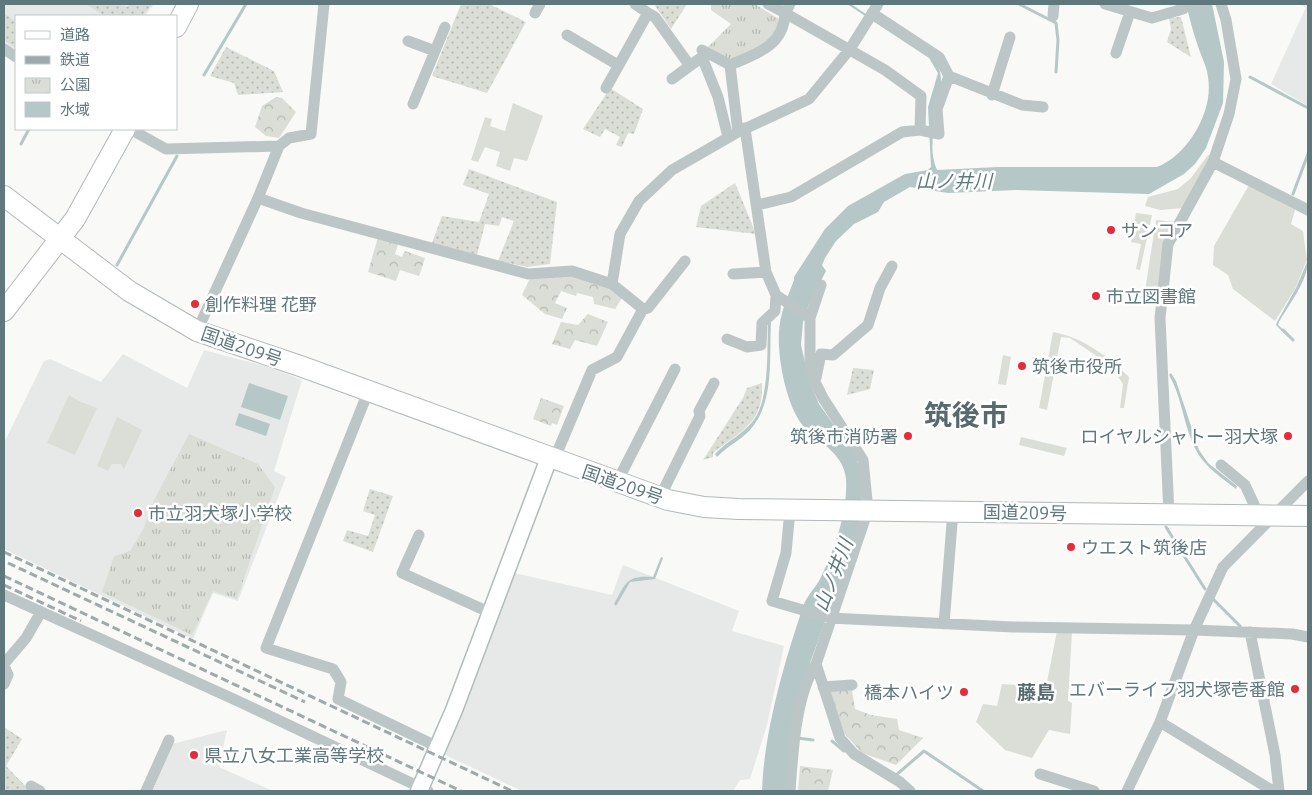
<svg xmlns="http://www.w3.org/2000/svg" width="1312" height="795" viewBox="0 0 1312 795" font-family="Ubuntu,'Noto Sans JP',sans-serif">
  <style>
    .built { fill: #e7e9e8 }
    .grass { fill: url(#grass-dots) }
    .forest { fill: url(#forest-crowns) }
    .park { fill: url(#park-tufts) }
    .garden { fill: #dbded6 }
    .water { fill: #b5c7c7 }
    .lines { fill: none; stroke-linecap: round; stroke-linejoin: round }
    .stream { stroke: #b5c7c7; stroke-width: 3 }
    .secondary-casing { stroke: #b0bbbc; stroke-width: 19 }
    .highway-casing { stroke: #b1b9ba; stroke-width: 22 }
    .street { stroke: #bdc6c7; stroke-width: 11 }
    .secondary { stroke: #fff; stroke-width: 16 }
    .highway { stroke: #fff; stroke-width: 20 }
    .rail { stroke: #9daaac; stroke-width: 3; stroke-dasharray: 8 4; stroke-linecap: butt }
    .poi-dot { fill: #e52c38; stroke: #fff; stroke-width: 2 }
    .labels { text-anchor: middle; dominant-baseline: central; stroke-width: 5; stroke-linejoin: round; paint-order: stroke }
    .poi-label { font-size: 18px; fill: #5f787c; stroke: #fff; text-anchor: start }
    .street-label { font-size: 18px; fill: #5f787c; stroke: #fff }
    .water-label { font-size: 19px; font-style: italic; fill: #5f7c7c; stroke: #fff }
    .neighbourhood-label { font-size: 19px; font-weight: bold; fill: #566a6d; stroke: #fff }
    .town-label { font-size: 28px; font-weight: bold; fill: #566a6d; stroke: #fff }
  </style>
  <defs>
    <pattern id="grass-dots" width="8" height="8" patternUnits="userSpaceOnUse" patternTransform="scale(1.25)"><rect width="8" height="8" fill="#dbded6"/><path d="M2 2h.1M6 6h.1" fill="none" stroke="#b5b9b3" stroke-width="1.8" stroke-linecap="round"/></pattern>
    <pattern id="forest-crowns" width="20" height="18" patternUnits="userSpaceOnUse" patternTransform="scale(1.25)"><rect width="20" height="18" fill="#dbded6"/><path d="M2 6a3 3 0 1 1 6 0M12 15a3 3 0 1 1 6 0" fill="none" stroke="#b5b9b3"/></pattern>
    <pattern id="park-tufts" width="24" height="20" patternUnits="userSpaceOnUse" patternTransform="scale(1.25)"><rect width="24" height="20" fill="#dbded6"/><path d="M3 7l-1-3M5 7V3M7 7l1-3M15 17l-1-3M17 17v-4M19 17l1-3" fill="none" stroke="#b5b9b3"/></pattern>
  </defs>
  <rect width="100%" height="100%" fill="#f9f9f7"/>
  <path class="built" d="M4,4H154L145,16H16V51L4,44Z
    M1299,4H1308V106L1271,84L1306,7Z
    M204,350L272,368L302,380L274,471L286,477L238,601L213,593L193,639L4,549V443L44,361L50,359L101,382L123,354L187,388Z
    M623,565L739,611L732,631L784,646L767,725L750,779L740,780L733,791H522L443,754L514,573L612,595Z
    M227,730L219,767L273,791H150L172,744Z"/>
  <path class="grass" d="M86,4H116L127,7L131,4H152L142,16H104Z
    M461,4H489L526,22L487,93L432,76Z
    M654,4H687L671,29Z
    M4,13L16,22V48L4,40Z
    M1181,17L1191,57L1167,42L1171,29L1169,18Z
    M226,47L274,71L283,92L238,95L234,83L210,76Z
    M610,88L643,109L634,134L628,133L622,147L616,145L620,137L605,129L600,137L583,129Z
    M469,169L557,202L550,264L527,267L498,261L514,221L502,217L499,226L485,224L477,255L432,243L442,216L479,222L489,194L463,185Z
    M735,183L756,234L696,227L701,206Z
    M853,368L874,370L870,389L847,395Z
    M762,383C764,424 740,431 713,453V457L703,460L743,398L747,388Z
    M370,489L393,496L373,552L343,541L347,530L368,536L375,515L363,511Z
    M4,727L22,739L6,766L30,791H4Z"/>
  <path class="forest" d="M276,97L282,98L296,112L279,138L266,136L255,127L262,106Z
    M378,237L399,241L395,254L402,257L405,251L425,258L419,276L400,270L396,281L368,272Z
    M570,273L613,285L624,295L615,309L594,304L593,297L577,293L576,296L561,291L555,303L567,308L562,319L545,314L522,295L530,278Z
    M588,314L608,322L597,346L575,340L570,349L552,344L561,322L578,325Z
    M541,398L564,406L557,425L552,423L551,426L533,419Z
    M852,690L855,709L871,715L897,719L899,730L923,738L896,765L862,753L844,733L829,691Z
    M800,766L833,770L828,791H798Z"/>
  <path class="park" d="M711,4H755L779,19C775,44 750,52 730,62L707,48L731,24L711,10Z
    M189,434L258,464L275,487L237,599L213,591L192,635L102,592L114,556L130,551L144,528L154,500Z"/>
  <path class="garden" d="M513,103L543,116L527,161L514,158L510,171L496,166L500,152L485,147L478,162L471,160L485,117L492,119L490,126L505,131Z
    M1208,155H1211L1183,208L1160,210L1145,206L1148,197L1178,189L1191,178Z
    M1249,185L1295,210L1291,224L1303,231L1307,260L1295,289L1275,321L1233,289L1228,275L1213,265L1214,246Z
    M1136,213L1152,215L1140,270L1136,269L1141,244L1131,242Z
    M1156,220L1175,222L1157,300L1144,297Z
    M1053,332C1084,338 1107,356 1129,377L1124,408H1120L1123,384L1110,365L1070,338L1061,337L1047,410L1039,408Z
    M1003,355L1011,357L1006,385L998,384Z
    M69,395L79,401L97,408L75,455L47,443Z
    M117,417L142,430L124,469L121,464H112L108,471L97,466Z
    M1021,437L1067,448L1064,456L1019,445Z
    M1057,631L1072,632L1068,701L1072,703L1070,734L1049,730L1032,758L1005,750L976,722L983,704L997,706L1002,684L1016,685L1045,692Z"/>
  <path class="water" d="M847,4H851L936,61C953,92 921,135 937,170L998,167H1157C1188,155 1214,111 1208,77C1207,68 1203,60 1200,52C1194,36 1190,20 1186,4H1212L1224,62L1223,103L1206,148L1195,164L1184,174L1149,194L1016,190L948,193L910,187L884,202L878,212L854,224L836,241L825,258L822,265L826,271L809,304L803,322L801,345L809,380L819,404L856,456L862,479L861,522L810,663L797,708L786,791H762C764,732 784,663 803,607C806,597 814,589 819,581C834,551 848,513 846,479C844,456 823,444 807,430C786,411 775,350 780,323C782,308 789,294 794,280V277L825,229L848,206L905,174L928,170L931,167L928,107L938,73L929,58Z
    M1308,260C1308,281 1289,304 1279,322L1278,325L1287,333L1285,334L1276,325L1277,322L1296,288Z
    M768,321L771,322C769,358 775,402 750,430C740,441 727,446 717,457L715,454C727,441 742,435 753,421C770,400 767,348 768,321Z
    M1171,373L1176,381L1199,450L1208,463L1237,486L1236,489C1226,481 1214,473 1206,464C1184,441 1185,402 1169,375Z
    M249,383L288,396L280,420L241,407Z
    M239,413L270,424L266,436L235,425Z
    M661,557L663,558L655,579L630,582L616,606L614,604C626,583 626,575 653,577Z"/>
  <g class="lines">
    <path class="stream" d="M1019,4L1056,23L1058,40L1056,72
      M204,75L246,4
      M1250,77L1308,108
      M21,144L29,129
      M1293,194L1308,154
      M117,265L177,156
      M1283,330L1293,340
      M1166,527L1205,589
      M1213,599L1240,626
      M797,738L813,740
      M832,741L844,751
      M895,776L924,751L983,791"/>
    <defs>
      <path id="secondary" d="M419,791L454,710L549,458"/>
      <path id="highway" d="M176,27L188,4
        M4,196L129,291L197,331L303,367L668,500L704,507L739,509L1308,516
        M4,311L75,219L125,129"/>
    </defs>
    <use href="#secondary" class="secondary-casing"/>
    <use href="#highway" class="highway-casing"/>
    <path class="street" d="M1105,4L1152,18L1183,9L1181,4
      M535,13L540,4
      M648,13L655,17L690,66
      M872,13L939,57L949,76
      M1053,16L1054,4
      M567,35L618,65
      M408,41L435,51
      M4,49L16,57
      M702,50L730,65
      M1116,53L1130,12
      M672,79L702,57L718,97L728,137
      M606,88L648,13L635,4
      M992,95L1010,37
      M413,104L445,27
      M745,128L766,272L776,295L810,318
      M130,129L166,149L279,146
      M920,130L939,134L937,109L949,76L1022,105L1043,107
      M738,132L730,65C756,54 784,46 785,13L768,4
      M1213,162L1308,210
      M258,198L301,213L528,274L572,271L612,284
      M757,205L791,197L902,132L920,130L921,96L885,70L785,13L790,4
      M733,274L766,272
      M821,285L810,318V365L815,382L823,398L863,460L868,510L816,664L840,738L854,754L900,782L910,791
      M643,309L648,308L685,261
      M197,331L258,198L279,146L289,138L311,134L324,4
      M727,339L747,347L761,345L762,323L775,311L776,295
      M816,378L821,354L833,355L868,325L880,288L892,266
      M368,392L266,648L333,669L341,682L338,699L438,747
      M554,460L592,370L617,357L643,309L612,284L620,234L639,201L672,170L738,132L809,99L850,49L878,4
      M1221,465L1245,485L1259,515
      M617,482L675,369
      M660,497L700,416L699,411L714,383
      M790,510L786,553L772,601L830,618L1013,627L1194,630L1292,634L1308,637
      M1169,514L1160,318L1168,244L1213,162L1229,114L1236,79L1226,20L1221,4
      M419,535L402,573L491,613
      M4,595L240,702L428,791
      M944,624L953,511
      M1250,632L1275,755L1279,791
      M4,664L26,638L41,612
      M4,665L8,675L4,684
      M823,687L852,685
      M1160,722L1273,791
      M1040,774L1094,791
      M31,786L40,791
      M146,791L169,740
      M790,791C793,753 795,697 816,664
      M1127,791L1160,722L1194,630L1223,567L1308,481"/>
    <use href="#secondary" class="secondary"/>
    <use href="#highway" class="highway"/>
    <path class="rail" d="M4,552L512,791
      M8,563L305,702
      M4,576L461,791
      M4,585L81,621"/>
  </g>
  <g class="poi-dot">
    <circle cx="1111" cy="230" r="5"/>
    <circle cx="1096" cy="296" r="5"/>
    <circle cx="195" cy="304" r="5"/>
    <circle cx="1022" cy="366" r="5"/>
    <circle cx="908" cy="436" r="5"/>
    <circle cx="1288" cy="436" r="5"/>
    <circle cx="138" cy="513" r="5"/>
    <circle cx="1071" cy="547" r="5"/>
    <circle cx="1295" cy="689" r="5"/>
    <circle cx="964" cy="692" r="5"/>
    <circle cx="194" cy="755" r="5"/>
  </g>
  <g class="labels">
    <g class="poi-label">
      <text x="1121" y="230">サンコア</text>
      <text x="1106" y="296">市立図書館</text>
      <text x="205" y="304">創作料理 花野</text>
      <text x="1032" y="366">筑後市役所</text>
      <text x="898" y="436" text-anchor="end">筑後市消防署</text>
      <text x="1278" y="436" text-anchor="end">ロイヤルシャトー羽犬塚</text>
      <text x="148" y="513">市立羽犬塚小学校</text>
      <text x="1081" y="547">ウエスト筑後店</text>
      <text x="1285" y="689" text-anchor="end">エバーライフ羽犬塚壱番館</text>
      <text x="954" y="692" text-anchor="end">橋本ハイツ</text>
      <text x="204" y="755">県立八女工業高等学校</text>
    </g>
    <g class="street-label">
      <text transform="translate(242 346) rotate(19)">国道209号</text>
      <text transform="translate(623 484) rotate(19)">国道209号</text>
      <text transform="translate(1025 512) rotate(1)">国道209号</text>
    </g>
    <g class="water-label">
      <text x="954" y="181">山ノ井川</text>
      <text transform="translate(833 575) rotate(-69)">山ノ井川</text>
    </g>
    <g class="neighbourhood-label">
      <text x="1036" y="692">藤島</text>
    </g>
    <g class="town-label">
      <text x="966" y="414">筑後市</text>
    </g>
  </g>
  <rect width="1312" height="795" fill="none" stroke="#5f787c" stroke-width="10"/>
  <rect x="15" y="15" width="162" height="115" fill="#ffffff" stroke="#bfc9cb"/>
  <rect x="25" y="31" width="25" height="8" fill="#ffffff" stroke="#bfc9cb"/>
  <text x="60" y="40" font-size="15" fill="#5f787c">道路</text>
  <rect x="25" y="56" width="25" height="8" fill="#9daaac" stroke="#bfc9cb"/>
  <text x="60" y="65" font-size="15" fill="#5f787c">鉄道</text>
  <rect x="25" y="78" width="25" height="15" fill="url(#park-tufts)" stroke="#bfc9cb"/>
  <text x="60" y="90" font-size="15" fill="#5f787c">公園</text>
  <rect x="25" y="102" width="25" height="15" fill="#b5c7c7" stroke="#bfc9cb"/>
  <text x="60" y="115" font-size="15" fill="#5f787c">水域</text>
</svg>
